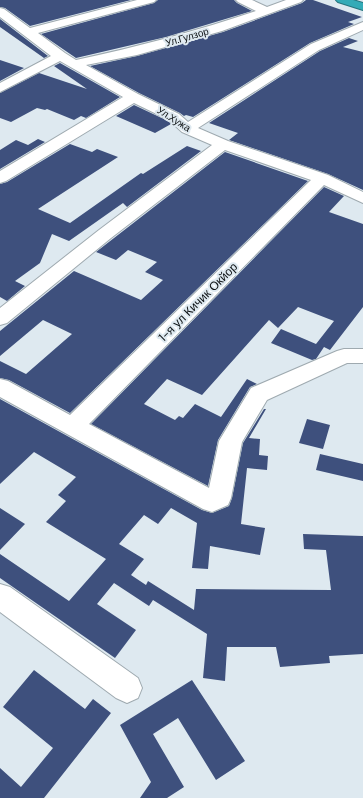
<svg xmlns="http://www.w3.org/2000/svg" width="363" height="798" viewBox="0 0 363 798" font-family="'DM Sans',sans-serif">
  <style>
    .building { fill: #3e507d }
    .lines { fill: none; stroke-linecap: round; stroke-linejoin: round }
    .minor-casing { stroke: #9faab0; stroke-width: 2 }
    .highway-casing { stroke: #26757e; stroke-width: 2 }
    .minor { fill: #fff; fill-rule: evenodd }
    .highway { fill: #34abb7; fill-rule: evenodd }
    .labels { text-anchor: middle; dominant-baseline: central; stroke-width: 4; stroke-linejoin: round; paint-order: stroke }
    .far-street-label { font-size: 10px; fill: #0d1113; stroke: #dee9f0 }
    .street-label { font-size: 12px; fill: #0d1113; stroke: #dee9f0 }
  </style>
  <rect width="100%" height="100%" fill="#dee9f0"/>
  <path class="building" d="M0,0H131L30,26L5,8L0,7Z
    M158,0H234L237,3L252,11L166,37L76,58L41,34L154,3Z
    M306,0H313L362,17L348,22L354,24L310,43L193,117L186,115L184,116L180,113L139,93L90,66L137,56L223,32L302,3Z
    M0,19L48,56L44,58L0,27Z
    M349,38L358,41L343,47L363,52V190L328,174L229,140L238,133L209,123L320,51Z
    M0,60L24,68L0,81Z
    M60,63L120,97L86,118L81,116L74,120L47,109L45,110L37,108L11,122L0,118V93L39,73L87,89L54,66Z
    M134,105L168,121L171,124L155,133L116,116Z
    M38,139L45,142L0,169V150L16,140L28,145Z
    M70,144L92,152L97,149L118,157L38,209L70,223L141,173L143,174L187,146L201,151L127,207L123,203L69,241L52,234L40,263L15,281L25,286L7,301L0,297V184L7,182Z
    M225,152L308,181L70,413L9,380L0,378V361L26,374L72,334L43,320L0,356V331L74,271L141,300L163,280L145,272L157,262L128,250L116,260L96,252Z
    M324,187L344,196L329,212L363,224V307L330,350L324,347L316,359L312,360L271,343L281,329L316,344L334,321L298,307L278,328L269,320L202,395L167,379L144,404L175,420L179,416L183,418L195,404L221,417L247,379L257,384L250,387L218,440L208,486L91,424Z
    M0,399L202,510L212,513L229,506L232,498L243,443L264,409H266L249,438L260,439L259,455L268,456L267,470L247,468L241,524L265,528L260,555L210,546L208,569L192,568L197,523L171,508L158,524L144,515L119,544L144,559L131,575L146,585L148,581L194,610L196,589L331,590L326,550L304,549L303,534L363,536V654L329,656L330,663L280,667L276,647H227L225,681L203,678L207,634L153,600L149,606L114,583L97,604L136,630L115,658L0,578V554L69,601L106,559L46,522L66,501L58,495L76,477L34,452L0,484Z
    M307,419L330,425L323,449L299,443Z
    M320,454L363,464V481L316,470Z
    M0,508L25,524L0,550Z
    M34,670L85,709L93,699L111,713L44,798H0V768L21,787L53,748L3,707Z
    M192,680L245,761L216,780L178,718L153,734L184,787L167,798H140L151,782L120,725Z"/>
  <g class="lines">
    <defs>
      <path id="minor" d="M137,0H156L154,2L38,33L65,53L76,60C137,47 197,31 256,11L238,2L236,0H252L267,7L286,0H303L301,2L222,31L137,55L86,65L138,94L179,114L188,122L311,44L363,22V30L319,50L198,128L228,141L328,175L363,192V203L324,185L89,424L209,488L219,441L251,388L337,351L344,349H363V363H347L267,400L242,442L231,498L228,505L212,512L203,509L0,397V379L8,381L70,415L311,180L225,150L111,238L7,323L0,325V308L99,230L212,145L182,132L169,120L134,103L6,181L0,183V171L123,97L60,61L0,92V83L51,56L0,17V8L4,9L30,28Z
        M0,584L10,587L138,678L142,688L138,698L127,703L116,698L0,612Z"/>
      <path id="highway" d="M336,0H353L363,3V10L338,2Z"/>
    </defs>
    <use href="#minor" class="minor-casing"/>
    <use href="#highway" class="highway-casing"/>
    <use href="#minor" class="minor"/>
    <use href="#highway" class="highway"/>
  </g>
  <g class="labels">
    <g class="far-street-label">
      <text transform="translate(187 37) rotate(-16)">Ул.Гулзор</text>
      <text transform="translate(174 119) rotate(32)">Ул.Хужа</text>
    </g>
    <g class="street-label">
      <text transform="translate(198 302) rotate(-45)">1-я ул Кичик Окйор</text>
    </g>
  </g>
</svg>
